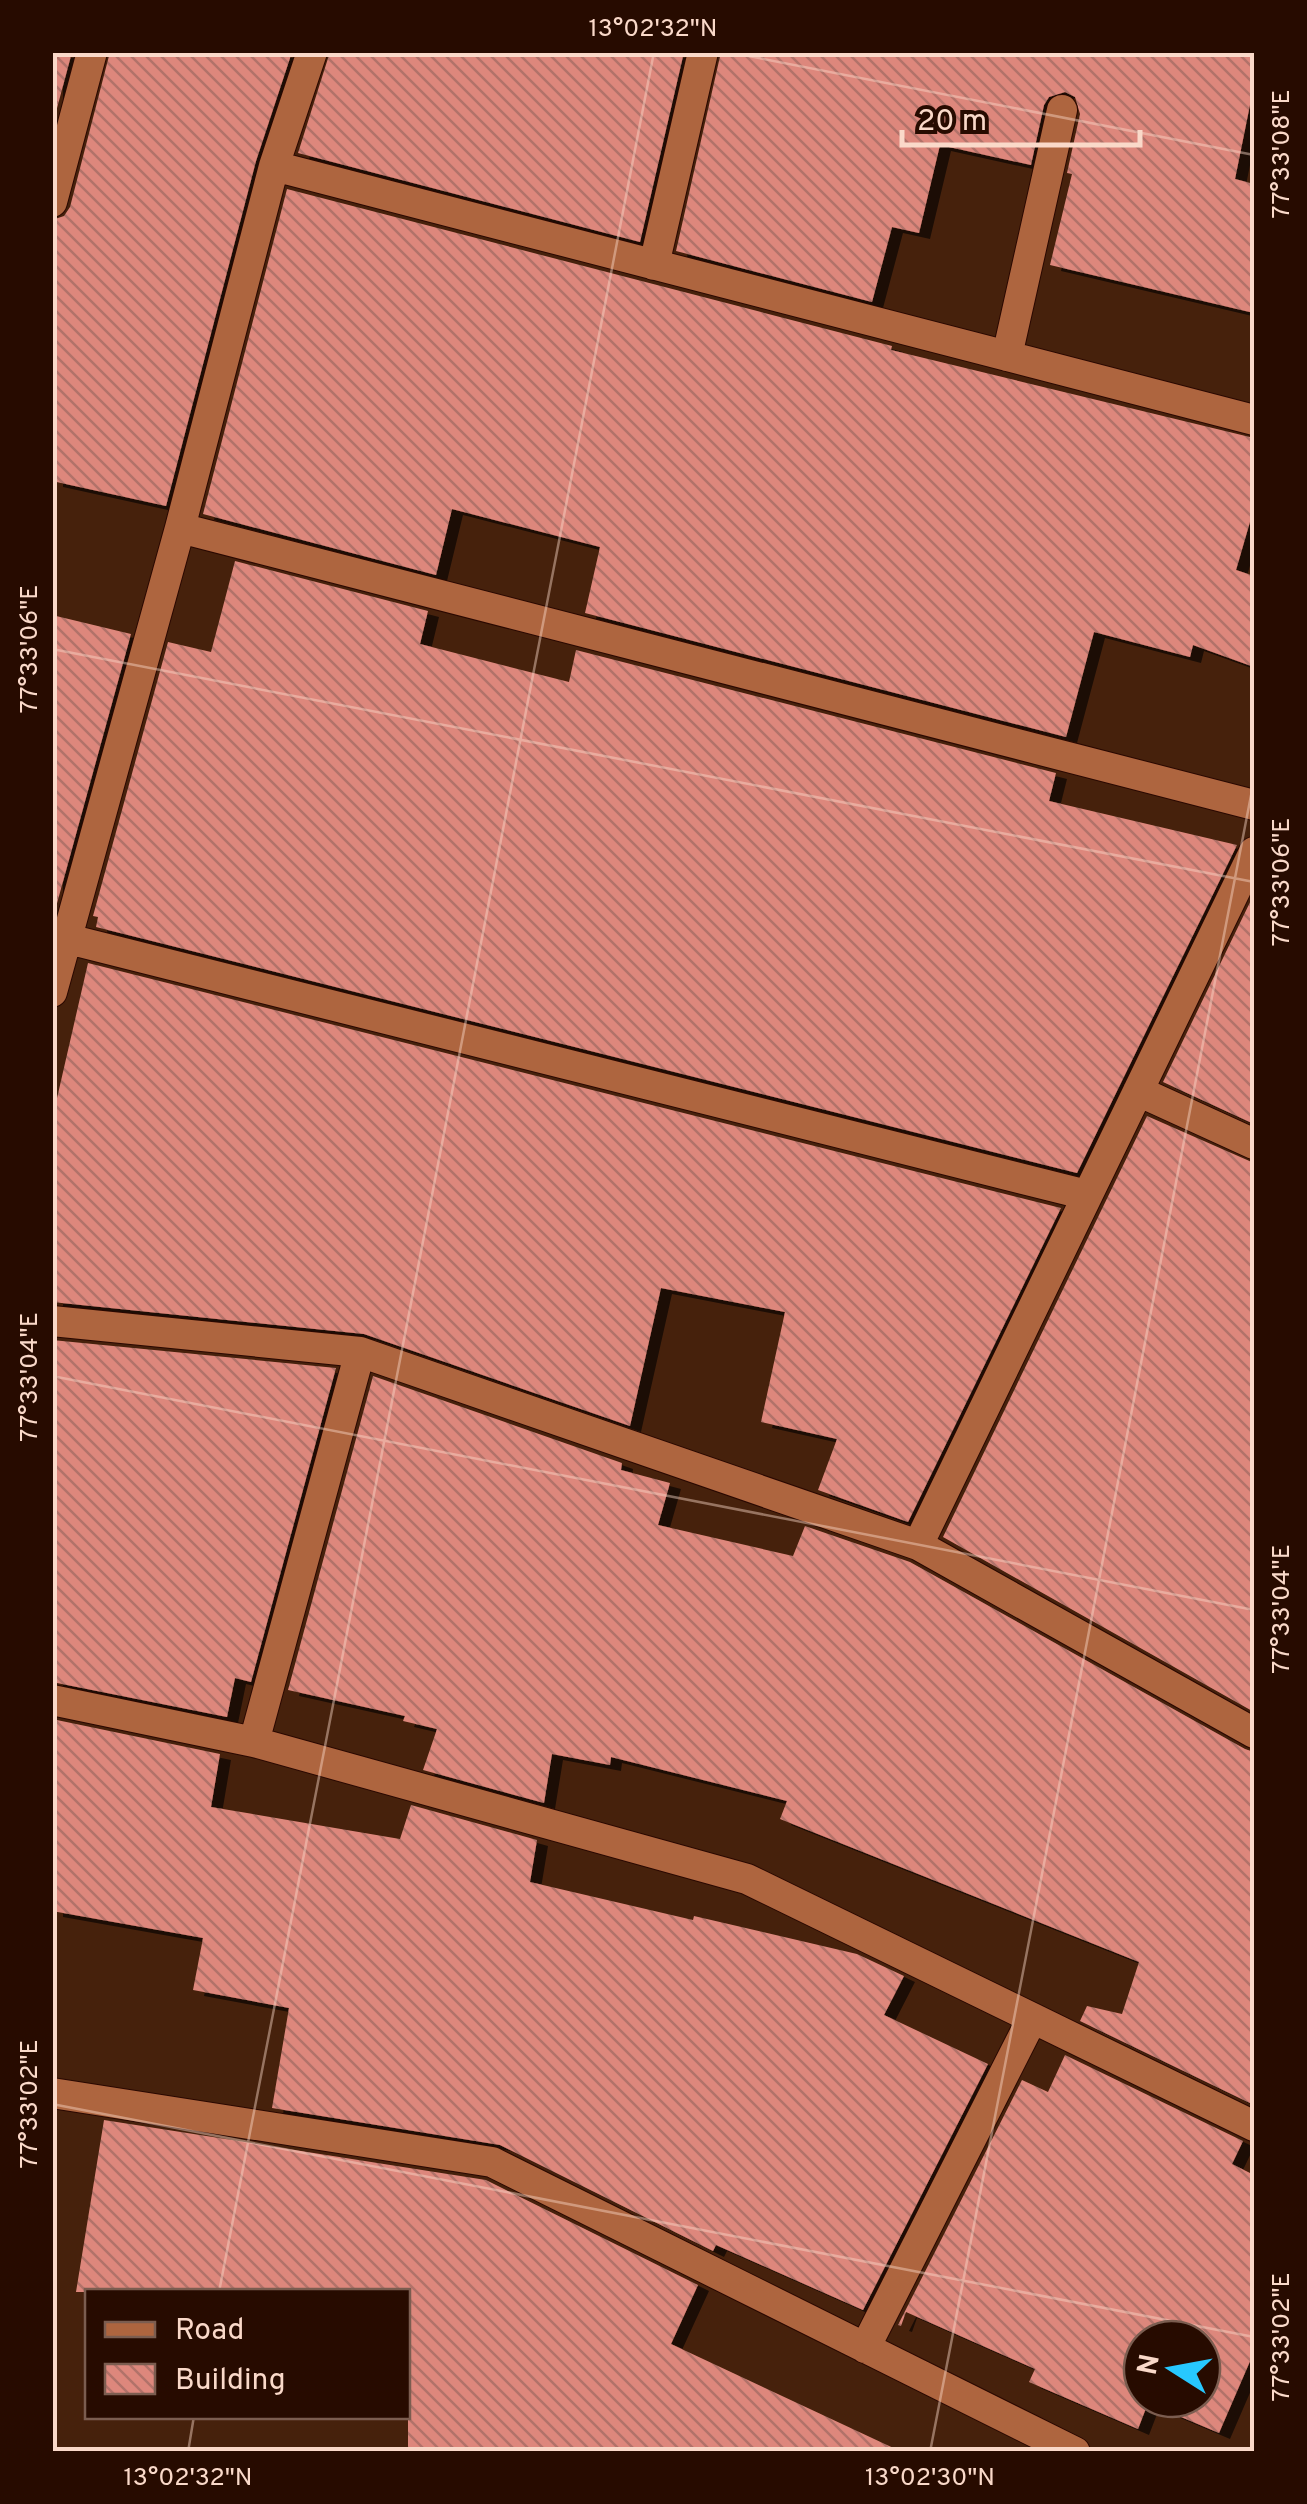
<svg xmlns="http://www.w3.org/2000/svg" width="1307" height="2504" viewBox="0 0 1307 2504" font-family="Overpass,sans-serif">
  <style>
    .building { fill: url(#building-back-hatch); fill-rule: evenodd; filter: url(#shadow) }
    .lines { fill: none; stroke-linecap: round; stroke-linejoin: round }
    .street-casing { stroke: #2a0800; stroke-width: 32 }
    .street { stroke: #ae653f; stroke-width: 30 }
    .ticks { fill: none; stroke: #fad9c9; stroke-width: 2.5; stroke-opacity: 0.45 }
    .neatline { fill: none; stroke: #fad9c9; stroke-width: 4 }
    .ticks-label { font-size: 25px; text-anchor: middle; fill: #fad9c9 }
  </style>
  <defs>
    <pattern id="building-back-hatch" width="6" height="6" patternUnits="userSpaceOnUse" patternTransform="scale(2.5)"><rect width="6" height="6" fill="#dd877c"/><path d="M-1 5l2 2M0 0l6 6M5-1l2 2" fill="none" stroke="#b17269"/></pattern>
    <filter id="shadow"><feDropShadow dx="11" dy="6" stdDeviation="0" flood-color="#0009"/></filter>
  </defs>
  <rect width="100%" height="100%" fill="#46210c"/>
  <path class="building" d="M52,52H72L52,127Z
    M110,52H292L256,161L166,506L52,481V220L64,216L70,207Z
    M330,52H684L640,242L298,153Z
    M721,52H1254V85L1235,179L1254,184V313L1050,265L1072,174L1067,173L1080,114L1075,97L1065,92L1049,97L1044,105L1031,165L940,145L919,233L892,227L872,302L676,251Z
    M287,189L892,346L891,350L1254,438V508L1236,570L1254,576V667L1193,645L1190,657L1094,632L1066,737L585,613L600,547L452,509L436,575L203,514Z
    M235,561L428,611L420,644L569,682L576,650L1056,773L1049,801L1237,845L1077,1173L96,927L98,917L93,916L168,642L211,652Z
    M52,615L131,634L56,907L52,906Z
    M1254,894V1124L1163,1082Z
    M88,963L1061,1208L908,1522L818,1490L837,1439L761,1422L785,1312L661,1288L630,1426L364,1334L52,1302V1120Z
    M1147,1116L1254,1163V1712L943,1537Z
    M52,1340L336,1368L251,1682L235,1678L227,1717L52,1682Z
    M373,1376L622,1463L621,1470L670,1483L658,1525L793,1556L805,1526L910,1562L1245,1749L1254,1752V2105L1080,2021L1087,2006L1122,2014L1139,1962L780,1819L787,1801L611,1757L610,1765L552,1754L544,1803L423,1770L437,1729L403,1721L405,1716L288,1690Z
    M52,1719L220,1754L211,1807L400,1839L411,1805L537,1840L530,1882L693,1920L694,1916L857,1954L904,1976L884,2015L988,2064L863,2310L716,2245L713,2251L500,2145L272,2108L289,2008L193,1990L203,1938L52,1911Z
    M1065,2055L1243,2141L1232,2164L1254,2175V2352L1219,2433L1148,2403L1138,2429L1029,2382L1035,2369L906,2312L901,2326L898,2325L1022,2080L1048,2092ZM1142,2339H1202V2399H1142Z
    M104,2120L486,2180L698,2285L671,2344L902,2452H408V2292H76Z"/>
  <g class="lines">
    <defs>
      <path id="street" d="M274,166L1254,420
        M52,202L92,52
        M654,265L703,52
        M1007,356L1062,110
        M180,528L1254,805
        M68,939L1087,1195
        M52,992L180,528L274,166L312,52
        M1138,1091L1254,1144
        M52,1321L360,1352L918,1545L1254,1733
        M918,1545L1254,852
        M52,1700L254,1742L747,1879L1254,2126
        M254,1742L360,1352
        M52,2093L492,2162L1075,2452
        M865,2348L1032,2019"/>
    </defs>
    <use href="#street" class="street-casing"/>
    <use href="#street" class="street"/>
  </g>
  <path class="ticks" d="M728,52L1254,155M52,649L1254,882M52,1376L1254,1610M52,2104L1254,2337M219,2292L654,52M188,2452L194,2416M930,2452L1254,780"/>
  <rect width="1307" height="2504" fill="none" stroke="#270b00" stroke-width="110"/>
  <rect x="85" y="2289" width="325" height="130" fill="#270b00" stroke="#7b5d50" stroke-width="2.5"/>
  <rect x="105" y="2322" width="50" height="15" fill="#ae653f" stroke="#7b5d50" stroke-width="2.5"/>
  <text x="175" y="2339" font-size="30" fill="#fad9c9">Road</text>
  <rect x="105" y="2364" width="50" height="30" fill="url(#building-back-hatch)" stroke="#7b5d50" stroke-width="2.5"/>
  <text x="175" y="2389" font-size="30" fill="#fad9c9">Building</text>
  <g transform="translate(1172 2369) rotate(281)"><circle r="48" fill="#270b00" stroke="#7b5d50" stroke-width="2.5"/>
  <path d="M0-8L18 38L0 25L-18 38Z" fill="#27c8ff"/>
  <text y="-15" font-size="28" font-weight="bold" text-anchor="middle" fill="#fad9c9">N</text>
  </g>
  <path d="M902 130v15h238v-15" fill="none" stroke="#fad9c9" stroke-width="5"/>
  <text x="917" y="130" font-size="30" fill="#fad9c9" stroke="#270b00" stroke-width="8" paint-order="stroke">20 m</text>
  <rect x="55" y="55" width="1197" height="2394" class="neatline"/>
  <g class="ticks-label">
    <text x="653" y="36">13°02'32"N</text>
    <text transform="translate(1280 154) rotate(-90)" y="9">77°33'08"E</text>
    <text transform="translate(28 649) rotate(-90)" y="9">77°33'06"E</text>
    <text transform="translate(1280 882) rotate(-90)" y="9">77°33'06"E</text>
    <text transform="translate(28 1377) rotate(-90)" y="9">77°33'04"E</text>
    <text transform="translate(1280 1609) rotate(-90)" y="9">77°33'04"E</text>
    <text transform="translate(28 2104) rotate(-90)" y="9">77°33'02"E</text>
    <text transform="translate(1280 2337) rotate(-90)" y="9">77°33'02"E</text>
    <text x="188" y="2485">13°02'32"N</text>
    <text x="930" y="2485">13°02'30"N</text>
  </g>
</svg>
